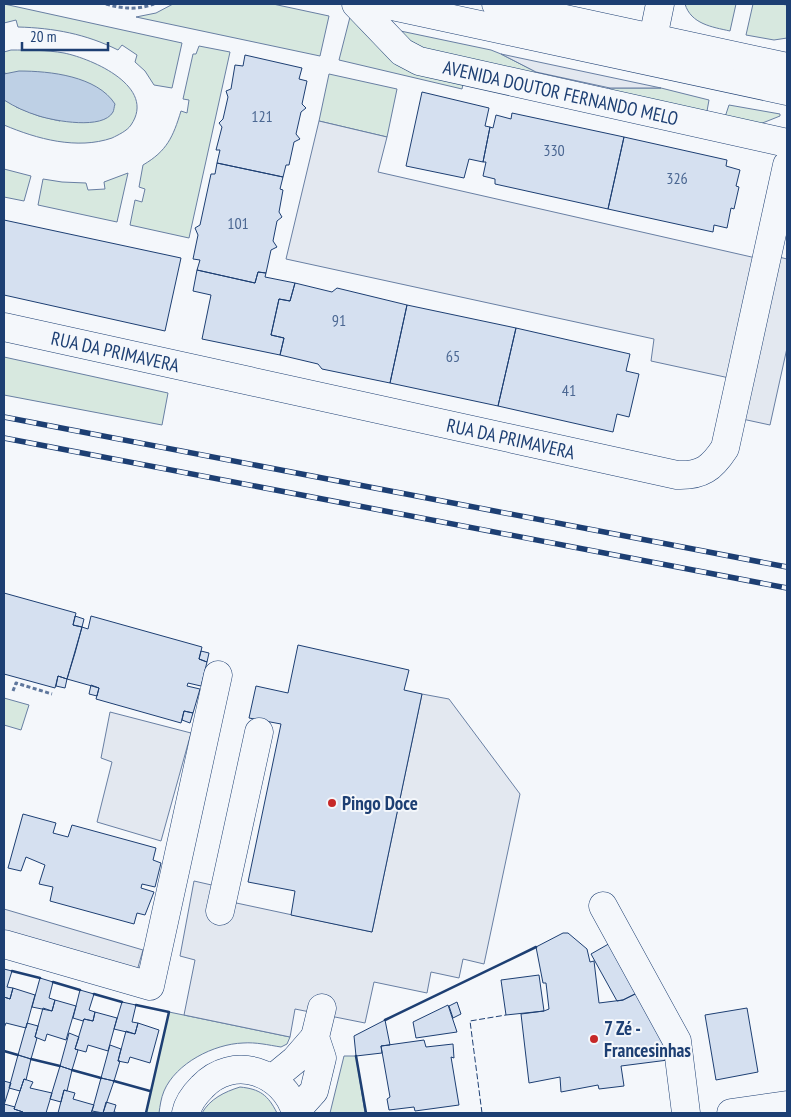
<svg xmlns="http://www.w3.org/2000/svg" width="791" height="1117" viewBox="0 0 791 1117" font-family="'PT Sans Narrow',sans-serif">
  <style>
    .green { fill: #d7e8df; stroke: #687fa3 }
    .parking { fill: #e3e8f0; stroke: #687fa3 }
    .water { fill: #bed0e5; stroke: #687fa3 }
    .building { fill: #d5e0f0; stroke: #1d3f73 }
    .lines { fill: none; stroke-linecap: round; stroke-linejoin: round }
    .minor-casing { stroke: #1d3f73; stroke-width: 29 }
    .path { stroke: #5e769c; stroke-width: 3; stroke-dasharray: 4 2.5; stroke-linecap: butt }
    .minor { stroke: #f4f7fb; stroke-width: 28 }
    .rail-casing { stroke: #1d3f73; stroke-width: 5.5 }
    .rail { stroke: #f4f7fb; stroke-width: 4; stroke-dasharray: 11; stroke-linecap: butt }
    .fence { stroke: #1d3f73; stroke-width: 1; stroke-dasharray: 6 2.5; stroke-linecap: butt }
    .wall { stroke: #1d3f73; stroke-width: 2.5 }
    .poi-dot { fill: #c62828; stroke: #f4f7fb; stroke-width: 2 }
    .labels { text-anchor: middle; dominant-baseline: central; stroke-width: 4; stroke-linejoin: round; paint-order: stroke }
    .number-label { font-size: 16px; fill: #4b6792 }
    .street-label { font-size: 19px; fill: #1d3f73; stroke: #f4f7fb }
    .poi-label { font-size: 19px; font-weight: bold; fill: #1d3f73; stroke: #f4f7fb; text-anchor: start }
  </style>
  <rect width="100%" height="100%" fill="#f4f7fb"/>
  <path class="green" d="M4,4L182,43L172,88L154,85L145,71L135,62L137,55L122,45L118,50C86,34 54,28 18,27L16,20L4,23Z
    M173,4H273L329,16L320,56L136,17L156,13Z
    M685,4H736L730,31C712,27 691,24 685,4Z
    M753,4H780L787,5V38L774,40L746,35Z
    M350,17L464,80L462,89L339,60Z
    M391,29L491,50L501,54L536,72L534,77L418,51Z
    M199,46L230,52L189,238L130,225L135,200L142,202L145,189L139,187L143,165C167,151 173,137 181,111L187,113L189,100L183,99L193,54H196Z
    M11,50C28,50 47,50 64,53C93,59 157,87 131,125C127,131 118,135 112,138C77,150 37,139 4,125V94L16,107L39,116L60,121L6,73L4,74V52Z
    M329,74L397,89L387,137L319,121Z
    M610,88H661L709,100L707,111L607,95Z
    M729,105L780,114V116L760,124L725,117Z
    M4,169L31,176L24,201L4,197Z
    M128,173L117,222L38,205L43,179L62,182L86,183L88,190L105,189L104,182Z
    M4,357L168,393L162,425L4,395Z
    M4,698L29,705L21,730L4,725Z
    M169,1012L290,1037L287,1044L281,1047C268,1045 256,1042 243,1043C214,1044 176,1063 164,1091C161,1098 160,1106 159,1113H146Z
    M344,1056H356L365,1113H330Z
    M240,1087C260,1089 268,1095 277,1113H202C210,1099 224,1092 240,1087Z"/>
  <path class="parking" d="M501,54L661,88H610L536,72Z
    M319,121L387,137L378,172L756,258L734,379L651,361L654,339L286,259Z
    M767,254L787,259V348L770,425L733,417Z
    M422,694L449,699L520,794L484,964L463,959L459,978L431,972L427,993L374,982L365,1023L295,1009L290,1037L184,1015L195,960L180,956L194,881L216,886L213,898L372,932Z
    M110,712L191,733L161,841L97,822L112,762L101,758Z
    M4,909L143,950L134,981L4,944Z"/>
  <path class="water" d="M19,71C50,71 97,76 115,104C114,107 114,110 113,112C103,130 55,121 39,116C26,112 15,107 4,100V74Z"/>
  <path class="building" d="M245,55L302,68L299,79L307,81L302,104L306,108L301,112L296,134L300,139L294,142L289,165H286L283,177L217,163L220,150H216L222,127L219,123L223,119L228,97L226,91L231,89L235,65L243,66Z
    M422,92L489,108L485,126L490,127L483,162L469,159L464,178L406,166Z
    M512,113L624,137L608,209L495,184V179L483,176L486,162H483L490,127L493,128L496,115L511,119Z
    M624,137L727,160L726,166L740,170L736,186L739,187L734,209L731,208L727,228L714,225L713,232L608,209Z
    M217,163L283,177L280,189L283,190L279,212L282,217L277,221L273,241L277,247L271,250L266,273L258,272L255,283L197,270L200,260L193,259L198,235L195,228L200,225L211,174H215Z
    M4,220L181,258L165,331L4,295Z
    M197,270L255,283L258,272L266,273L265,277L295,283L290,301L279,299L271,335L284,338L280,355L202,339L211,295L193,291Z
    M295,283L332,292L337,288L407,305L390,383L322,369L318,364L280,355L284,338L271,335L279,299L290,301Z
    M407,305L516,328L498,406L390,383Z
    M516,328L630,354L626,371L639,374L629,417L617,414L613,432L498,406Z
    M4,593L76,613L73,625L82,627L75,653L67,679L58,676L55,688L4,674Z
    M75,616L84,619L82,627L73,625Z
    M91,616L202,647L199,659L207,662L201,686L188,683L187,686L200,689L193,713L184,711L181,723L96,699L99,688L67,679L82,627L88,629Z
    M298,645L409,670L404,690L422,694L372,932L291,915L295,891L248,882L281,724L249,718L256,686L288,693Z
    M201,651L209,653L207,662L199,659Z
    M58,676L67,679L65,688L56,686Z
    M91,685L99,688L97,696L89,694Z
    M184,711L193,713L190,723L182,720Z
    M23,814L56,823L53,833L68,837L72,825L156,848L153,860L161,863L155,887L142,884L141,888L154,892L145,915L137,913L134,924L50,901L53,887L39,884L45,865L26,857L21,871L8,868Z
    M563,933H568L587,949L590,962L594,961L599,1003L623,1000L639,992L668,1042V1060L621,1066L624,1086L599,1089L598,1085L561,1092L560,1077L529,1083L521,1014L544,1011L549,1009L546,983H543L536,947Z
    M612,942L639,992L623,1000L617,1001L591,954Z
    M4,969L12,971L7,987L13,988L10,999L4,997Z
    M539,975L544,1011L506,1015L501,980Z
    M40,978L53,982L49,998L55,1000L52,1011L32,1007Z
    M13,988L35,995L26,1028L6,1023L4,1028V997L10,999Z
    M80,990L94,994L89,1010L95,1012L93,1021L84,1019L83,1021L73,1018Z
    M55,1000L76,1006L66,1040L47,1034L45,1041L35,1037L43,1008L52,1011Z
    M122,1002L136,1005L132,1022L138,1023L135,1034L114,1029Z
    M457,1002L461,1014L453,1018L449,1006Z
    M448,1005L457,1032L416,1038L413,1022Z
    M747,1008L758,1072L716,1080L705,1015Z
    M95,1012L117,1018L108,1051L88,1045L86,1052L75,1049L84,1019L93,1021Z
    M385,1020L390,1045L381,1046L382,1053L356,1056L354,1036Z
    M27,1023L38,1026L35,1037L37,1038L31,1059L18,1055Z
    M138,1023L159,1030L150,1063L130,1057L128,1063L118,1061L126,1031L135,1034Z
    M69,1033L79,1037L75,1049L78,1050L72,1070L60,1066Z
    M424,1040L426,1047L453,1044L454,1058L451,1057L459,1105L415,1111L414,1107L389,1110L387,1099L390,1097L381,1046Z
    M110,1045L121,1049L118,1061H120L114,1081L101,1078Z
    M18,1055L31,1059L26,1080L24,1079L20,1091L9,1088Z
    M60,1066L72,1070L67,1091L64,1090L61,1102L50,1099Z
    M101,1078L114,1081L103,1113L92,1111Z
    M24,1079L33,1082L30,1088L52,1093L46,1113H22L23,1112L14,1109Z
    M4,1081L11,1083L4,1105Z
    M64,1090L75,1093L73,1099L94,1105L91,1113H58Z
    M106,1102L116,1105L114,1112L119,1113H103Z
    M4,1104L15,1107L14,1109L23,1112L22,1113H4Z"/>
  <g class="lines">
    <defs>
      <g id="minor">
        <path id="s1" d="M356,4L402,52L419,61L787,143"/>
        <path d="M383,4L787,91"/>
        <path d="M496,4L787,67"/>
        <path d="M653,38L660,4"/>
        <path id="s2" d="M4,327L677,475C702,476 712,468 725,448L787,165"/>
        <path d="M603,906L677,1041L686,1113"/>
        <path d="M220,911L259,732"/>
        <path d="M4,944L150,986L218,675"/>
        <path d="M272,1079L295,1060L315,1037"/>
        <path d="M296,1111L314,1091L322,1058L315,1037L322,1008"/>
        <path d="M186,1113C188,1103 195,1094 202,1087C233,1054 284,1071 296,1113"/>
        <path d="M731,1113L787,1105"/>
      </g>
    </defs>
    <use href="#minor" class="minor-casing"/>
    <path class="path" d="M106,4C123,9 137,10 154,4
      M13,691L16,683L52,694"/>
    <use href="#minor" class="minor"/>
    <defs>
      <path id="rail" d="M4,417L787,567
        M4,438L787,588"/>
    </defs>
    <use href="#rail" class="rail-casing"/>
    <use href="#rail" class="rail"/>
    <path class="fence" d="M482,1113L470,1021L506,1015"/>
    <path class="wall" d="M12,971L40,978
      M53,982L80,990
      M94,994L122,1002
      M136,1005L169,1012L146,1113
      M385,1020L536,947
      M4,1051L18,1055
      M356,1056L366,1113
      M31,1059L60,1066
      M72,1070L101,1078
      M114,1081L150,1091"/>
  </g>
  <g class="poi-dot">
    <circle cx="332" cy="803" r="5"/>
    <circle cx="594" cy="1039" r="5"/>
  </g>
  <g class="labels">
    <g class="number-label">
      <text x="262" y="116">121</text>
      <text x="554" y="150">330</text>
      <text x="677" y="178">326</text>
      <text x="238" y="223">101</text>
      <text x="339" y="320">91</text>
      <text x="453" y="356">65</text>
      <text x="569" y="390">41</text>
    </g>
    <g class="street-label">
      <text stroke="none"><textPath href="#s1" startOffset="231">AVENIDA DOUTOR FERNANDO MELO</textPath></text>
      <text stroke="none"><textPath href="#s2" startOffset="114">RUA DA PRIMAVERA</textPath></text>
      <text stroke="none"><textPath href="#s2" startOffset="519">RUA DA PRIMAVERA</textPath></text>
    </g>
    <g class="poi-label">
      <text x="342" y="803">Pingo Doce</text>
      <text x="604" y="1028">7 Zé -<tspan x="604" dy="22">Francesinhas</tspan></text>
    </g>
  </g>
  <rect width="791" height="1117" fill="none" stroke="#1d3f73" stroke-width="10"/>
  <path d="M22 42v8h86v-8" fill="none" stroke="#1d3f73" stroke-width="2.5"/>
  <text x="30" y="42" font-size="15" fill="#1d3f73" stroke="#f4f7fb" stroke-width="4" paint-order="stroke">20 m</text>
</svg>
